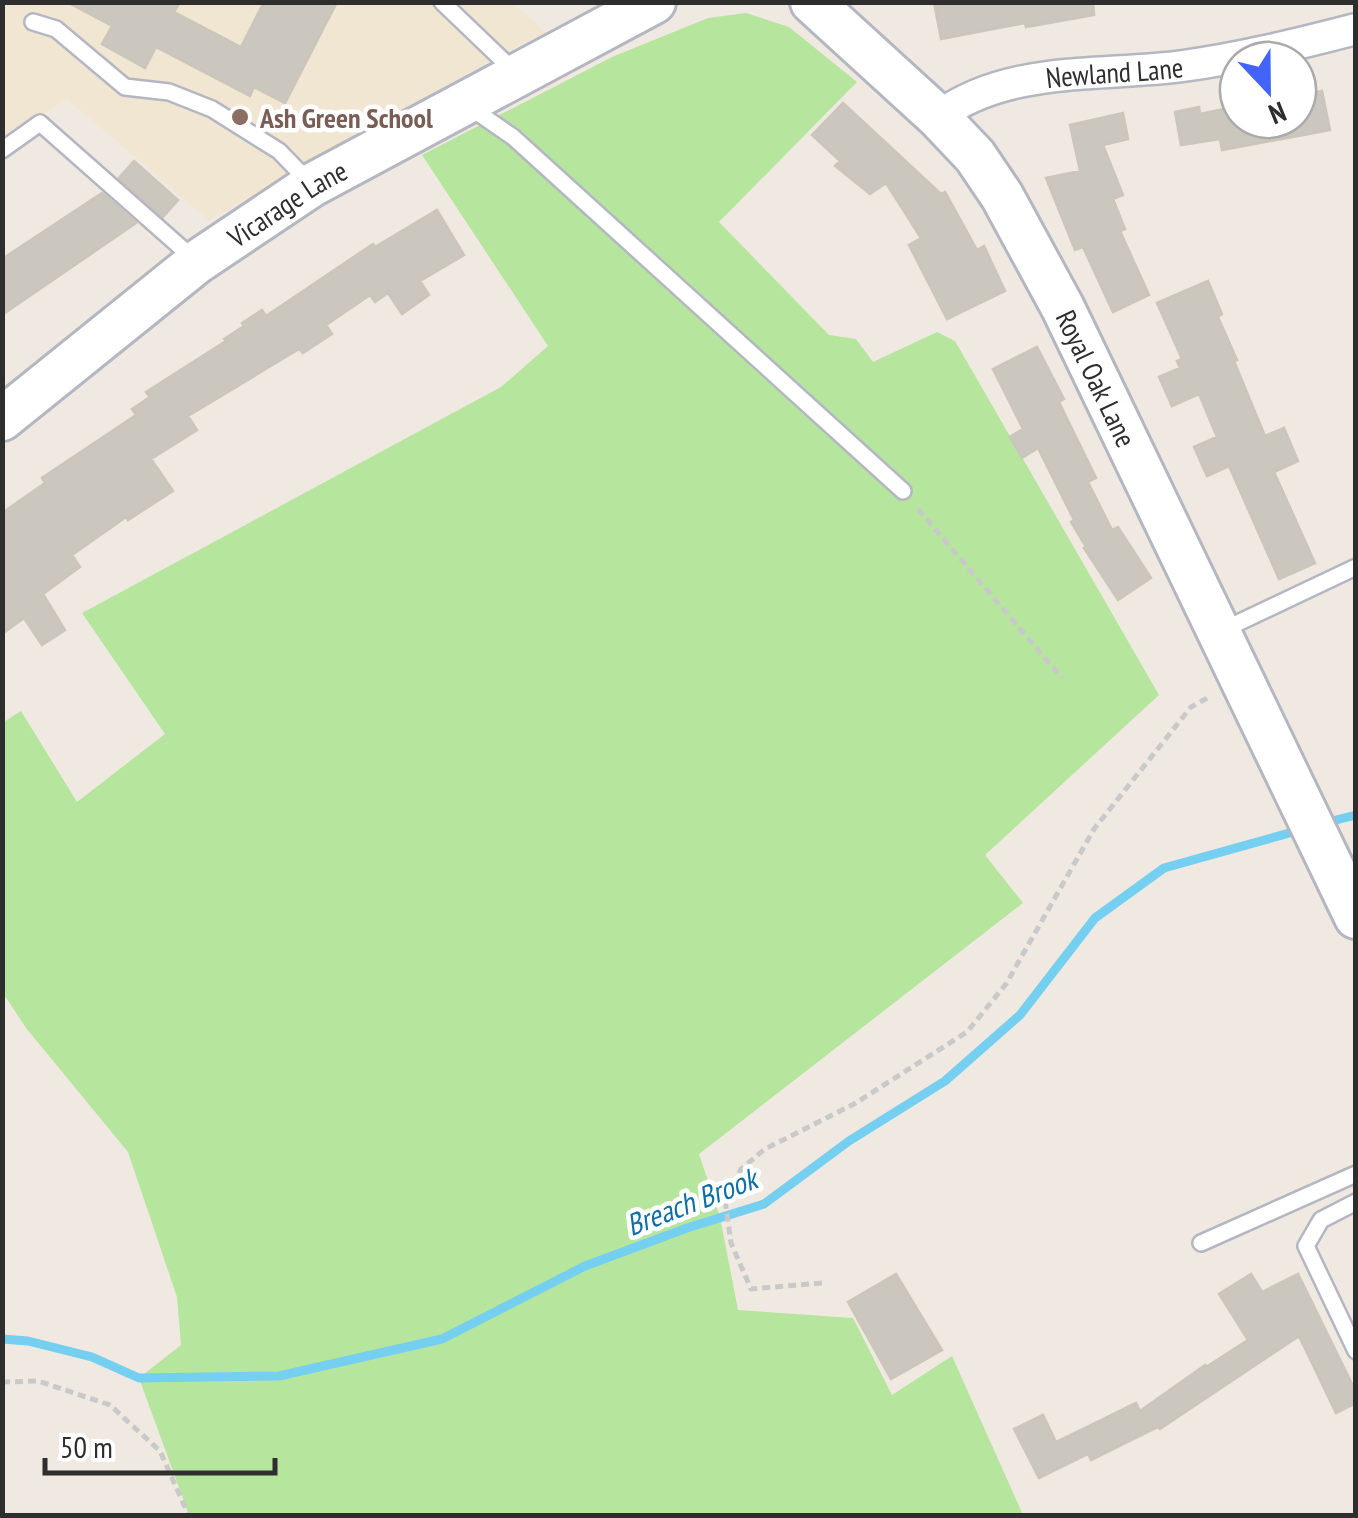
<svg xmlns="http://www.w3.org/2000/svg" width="1358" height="1518" viewBox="0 0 1358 1518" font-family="'PT Sans Narrow',sans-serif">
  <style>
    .education { fill: #f0e6d1 }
    .green { fill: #b6e59e }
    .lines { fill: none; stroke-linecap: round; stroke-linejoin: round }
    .stream { stroke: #75cff0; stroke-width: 9 }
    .building { fill: #cbc7bf; stroke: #cbc5ba; stroke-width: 2.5 }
    .lane-casing { stroke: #b4b7c1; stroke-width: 20 }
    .street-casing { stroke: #b4b7c1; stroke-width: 35 }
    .secondary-casing { stroke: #b4b7c1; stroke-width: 48 }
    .path { stroke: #c9c9c9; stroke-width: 5; stroke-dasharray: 8 5; stroke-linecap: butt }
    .lane { stroke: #fff; stroke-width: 15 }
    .street { stroke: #fff; stroke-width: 30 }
    .secondary { stroke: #fff; stroke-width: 42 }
    .education-dot { fill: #8d6e63; stroke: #fff; stroke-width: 4 }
    .labels { text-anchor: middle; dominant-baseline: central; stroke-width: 9; stroke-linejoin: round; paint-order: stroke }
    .street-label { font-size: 28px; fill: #2e2e2e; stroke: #fff }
    .education-label { font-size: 28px; font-weight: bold; fill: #785e54; stroke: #fff; text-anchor: start }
    .water-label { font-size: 30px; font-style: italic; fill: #0d6fa3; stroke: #fff }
  </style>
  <rect width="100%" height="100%" fill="#efe9e1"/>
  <path class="education" d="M3,3H513L546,33L520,44L209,220L67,99L3,141Z"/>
  <path class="green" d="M746,13L789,27L857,82L719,222L829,335L856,339L873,362L937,332L955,341L1159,695L985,855L1023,903L699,1154L720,1217L738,1310L853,1318L892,1395L952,1356L1023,1515H189L139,1378L181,1345L177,1297L128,1152L26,1028L3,993L2,723L21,711L77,802L165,734L82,613L501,387L548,346L422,155L612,57L708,18Z"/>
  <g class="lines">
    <path class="stream" d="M1324,823L1356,815
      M2,1339L28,1341L92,1357L139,1378L279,1376L442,1339L585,1266L687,1228L764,1204L849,1141L945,1081L1020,1015L1095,918L1164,868L1300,830"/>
  </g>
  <path class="building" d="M67,2H180L174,12L241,47L264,2H337L285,103L254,87L250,96L156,47L145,68L102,44L112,26Z
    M934,2H1093L1094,15L1026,27L1025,23L941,39Z
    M1322,91L1330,130L1222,150L1220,139L1181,145L1175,112L1199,107L1200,114L1238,106V120H1298V96Z
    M843,103L941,194L945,192L977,250L984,246L1005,291L947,319L909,245L921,238L886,183L870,194L835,166L840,161L812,135Z
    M1123,113L1128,139L1103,145L1123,195L1113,199L1125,229L1120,231L1149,295L1113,312L1083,247L1075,250L1046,178L1080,171L1070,125Z
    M134,161L178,200L163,217L119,178Z
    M102,193L136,223L2,315V259Z
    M437,210L464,255L420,281L429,295L402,314L388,293L375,302L370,295L326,325L332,334L303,353L299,349L188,416L197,430L151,459L173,491L128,520L126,517L72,555L80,567L43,594L65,630L42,645L24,618L2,634V513L45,483L42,478L136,415L132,409L150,397L146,392L226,341L224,339L244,326L242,323L262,310L266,316L373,244L375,247Z
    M1208,281L1222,314L1218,317L1237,360L1234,361L1265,436L1284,428L1298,461L1274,472L1315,563L1279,579L1229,466L1207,476L1194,447L1217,437L1199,394L1172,406L1159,377L1180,368L1177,361L1182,359L1157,303Z
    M1037,347L1064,399L1059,402L1096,478L1088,482L1112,530L1118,527L1151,578L1118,600L1084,548L1086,547L1071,522L1074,520L1038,448L1022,458L1010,437L1023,429L993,369Z
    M896,1274L942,1350L891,1379L848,1302Z
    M1251,1274L1262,1292L1298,1274L1356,1392V1403L1336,1413L1299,1336L1160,1429L1158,1427L1091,1460L1088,1454L1039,1478L1014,1429L1043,1415L1056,1442L1136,1403L1140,1411L1205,1365L1206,1367L1248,1340L1219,1294Z"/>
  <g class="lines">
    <defs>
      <path id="lane" d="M442,2L514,71
        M33,22L56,29L125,87L169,92L212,109L279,151L309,182
        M471,108L513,137L903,491
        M2,150L40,123L194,259
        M1223,630L1356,567
        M1356,1202L1321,1220L1306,1246L1356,1351
        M1201,1243L1356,1174"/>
      <g id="street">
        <path id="s1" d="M938,117C1007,65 1101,77 1183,66C1241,58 1298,44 1356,29"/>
      </g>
      <g id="secondary">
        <path id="s2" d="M812,2L938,117L975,156L1002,196L1063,308L1356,917"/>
        <path id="s3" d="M2,419L197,262L312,185L654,2"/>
      </g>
    </defs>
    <use href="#lane" class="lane-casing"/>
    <use href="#street" class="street-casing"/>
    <use href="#secondary" class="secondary-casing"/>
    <path class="path" d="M918,509L1062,678
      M822,1283L751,1289L731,1243L725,1200L741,1169L765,1149L854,1104L967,1032L1006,984L1094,829L1191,707L1209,697
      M2,1382L38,1381L110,1405L160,1451L189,1516"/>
    <use href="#lane" class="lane"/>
    <use href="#street" class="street"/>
    <use href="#secondary" class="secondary"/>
  </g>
  <circle class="education-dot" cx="240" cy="117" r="10"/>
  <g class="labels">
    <g class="street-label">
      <text stroke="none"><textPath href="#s1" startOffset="185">Newland Lane</textPath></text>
      <text stroke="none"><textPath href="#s3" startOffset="358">Vicarage Lane</textPath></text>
      <text stroke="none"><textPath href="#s2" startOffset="478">Royal Oak Lane</textPath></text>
    </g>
    <g class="education-label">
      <text x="260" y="117">Ash Green School</text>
    </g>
    <g class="water-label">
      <text transform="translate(691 1201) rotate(-21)">Breach Brook</text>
    </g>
  </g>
  <rect width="1358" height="1518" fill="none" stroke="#2e2e2e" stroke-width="10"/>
  <g transform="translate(1268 90) rotate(158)"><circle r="48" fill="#ffffff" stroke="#ababab" stroke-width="2.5"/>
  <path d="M0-8L18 38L0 25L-18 38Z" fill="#4264fb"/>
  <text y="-15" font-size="28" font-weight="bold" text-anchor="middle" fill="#2e2e2e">N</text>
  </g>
  <path d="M45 1458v15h230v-15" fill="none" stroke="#2e2e2e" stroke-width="5"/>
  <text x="60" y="1458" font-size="30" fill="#2e2e2e" stroke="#ffffff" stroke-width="8" paint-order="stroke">50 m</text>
</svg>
